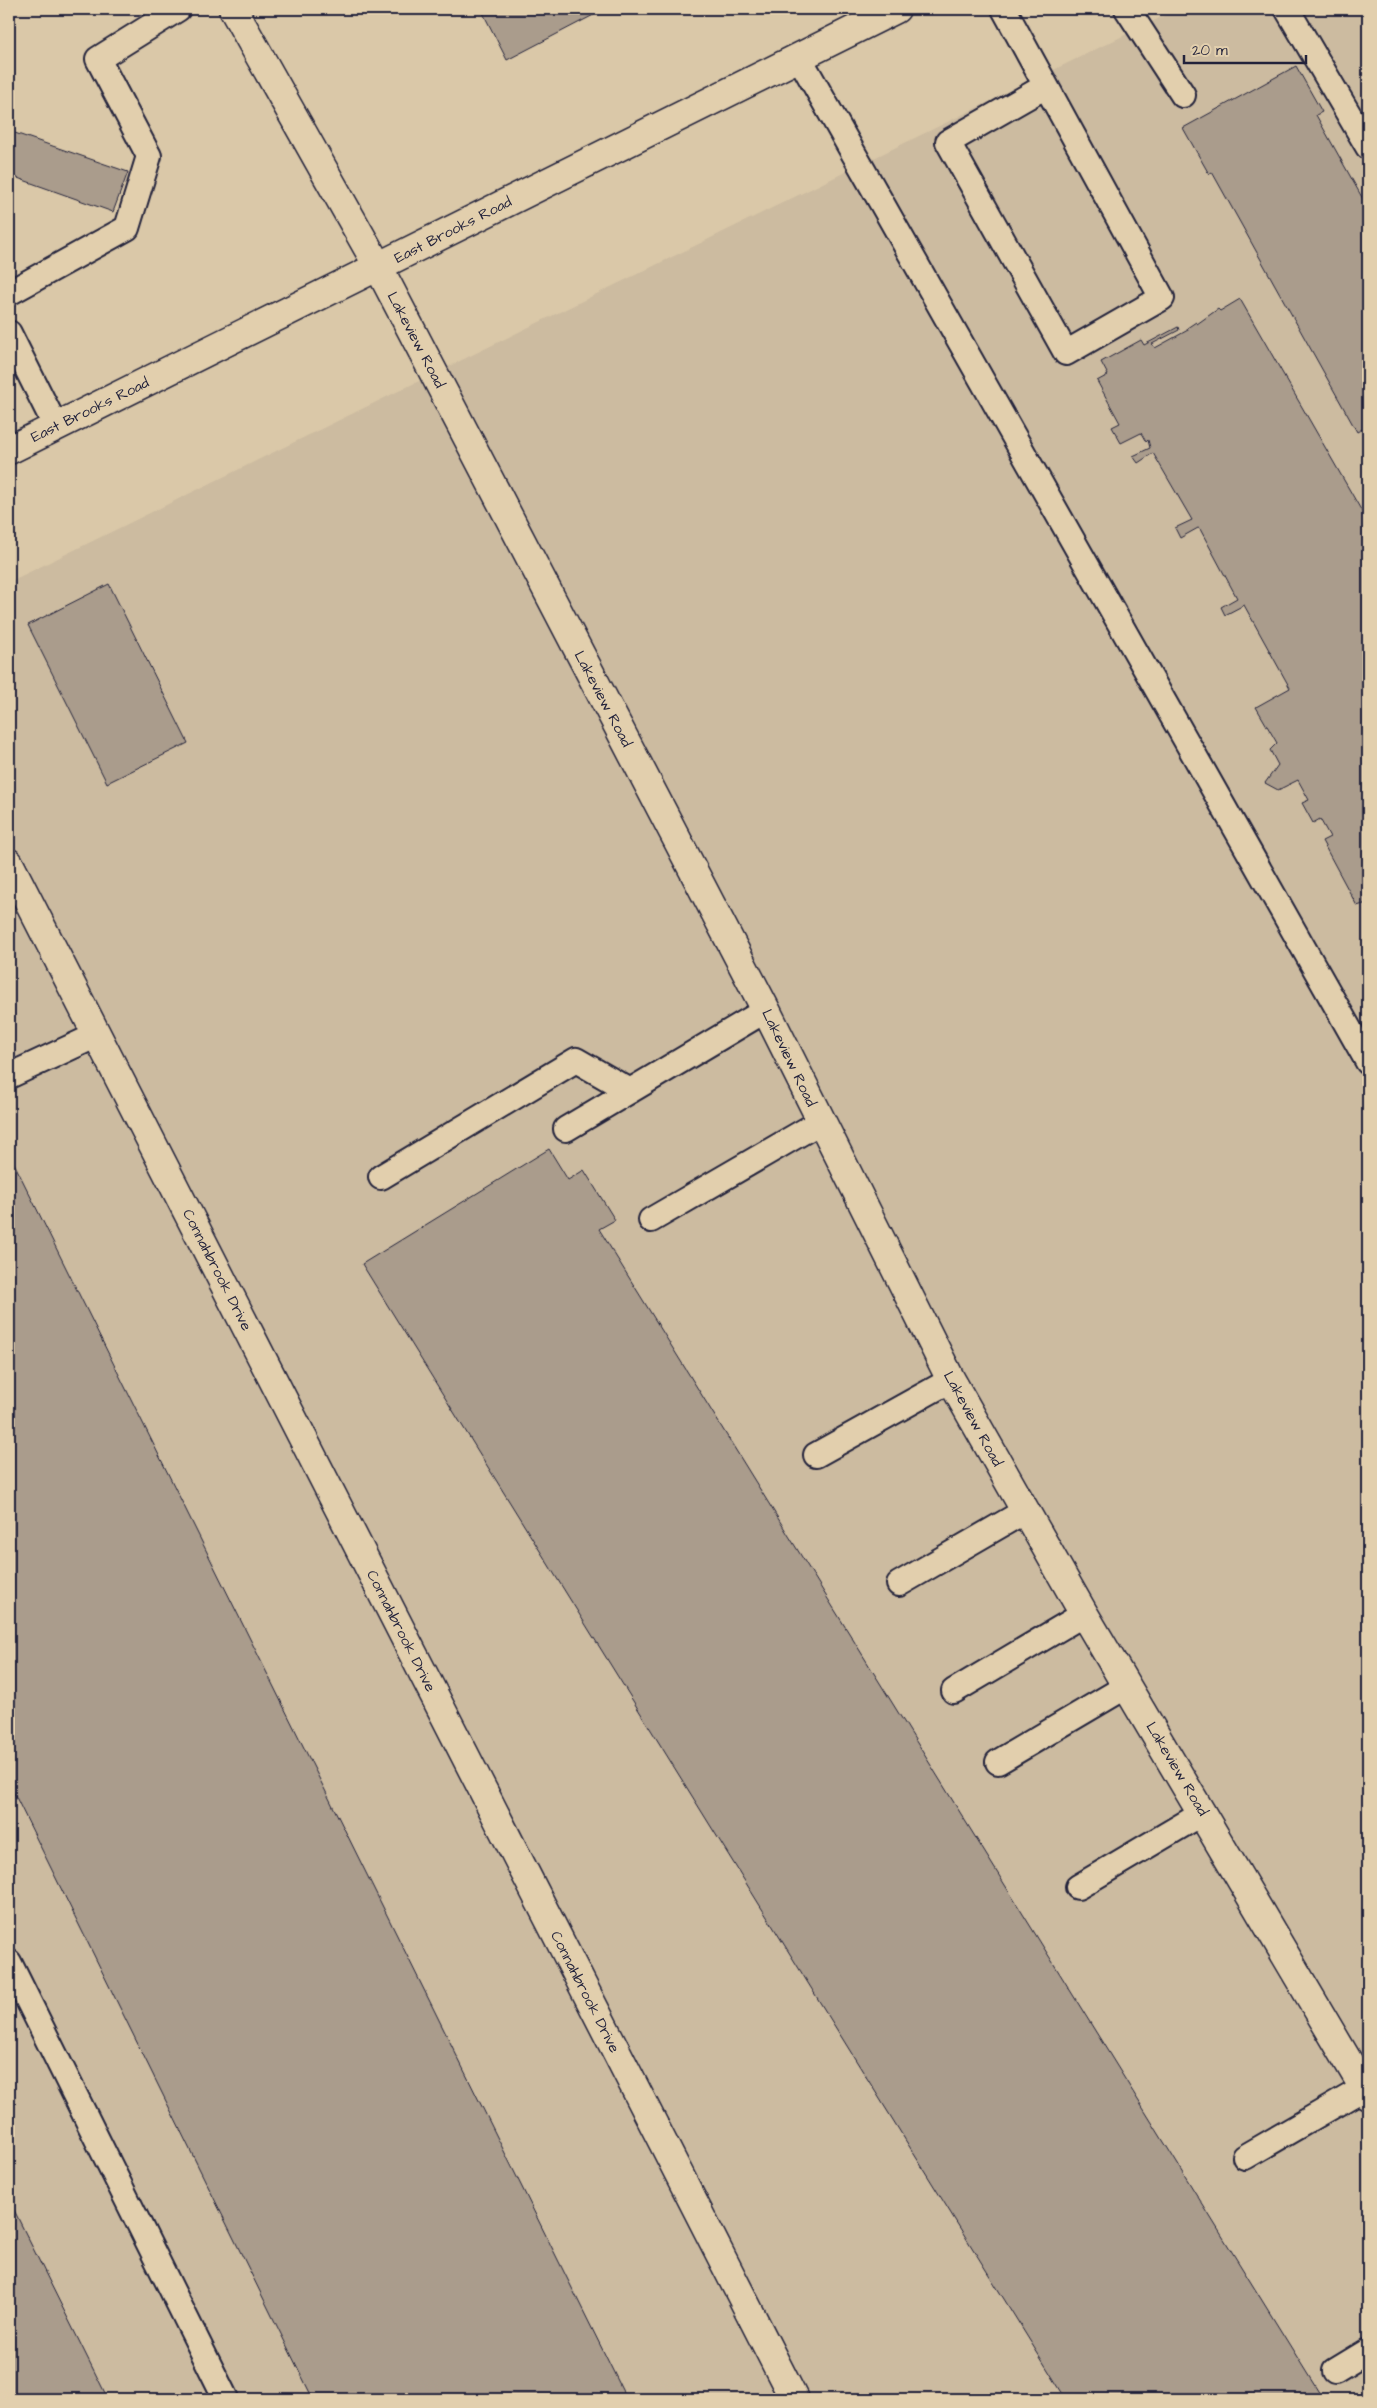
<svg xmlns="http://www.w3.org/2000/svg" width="1377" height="2408" viewBox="0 0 1377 2408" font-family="'Architects Daughter',sans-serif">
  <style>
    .built { fill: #ccbba0 }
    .building { fill: #aa9c8c; stroke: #22223b }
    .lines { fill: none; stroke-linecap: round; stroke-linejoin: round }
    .service-casing { stroke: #22223b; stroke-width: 28 }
    .minor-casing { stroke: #22223b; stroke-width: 31 }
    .tertiary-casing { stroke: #22223b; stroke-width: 31 }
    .secondary-casing { stroke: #22223b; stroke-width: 31 }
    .service { stroke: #e2cfad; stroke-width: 24 }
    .minor { stroke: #e2cfad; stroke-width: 28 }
    .tertiary { stroke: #e2cfad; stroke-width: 28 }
    .secondary { stroke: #e2cfad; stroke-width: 28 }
    .labels { text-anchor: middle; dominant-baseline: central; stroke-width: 4.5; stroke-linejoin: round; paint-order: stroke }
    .street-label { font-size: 15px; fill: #22223b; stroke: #e2cfad }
  </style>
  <rect width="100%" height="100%" fill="#dac8a8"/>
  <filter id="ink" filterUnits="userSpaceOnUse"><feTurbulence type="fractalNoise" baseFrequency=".02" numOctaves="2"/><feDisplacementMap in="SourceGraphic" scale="10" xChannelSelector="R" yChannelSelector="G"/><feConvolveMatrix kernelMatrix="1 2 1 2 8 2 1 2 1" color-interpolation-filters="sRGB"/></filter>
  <g filter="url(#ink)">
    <path class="built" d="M1178,9H1368V2399H9V582Z"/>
    <path class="building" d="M481,9H605L507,60Z
      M1296,66L1322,112L1316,115L1368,208V426L1357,432L1212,172L1209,174L1183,128Z
      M9,131L128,172L113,212L9,175Z
      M1240,299L1368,522V906L1367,903L1357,906L1322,841L1330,837L1320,819L1313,823L1302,803L1309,800L1298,780L1278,790L1265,783L1278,765L1270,750L1277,743L1256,707L1290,688L1244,605L1225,615L1221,607L1237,598L1200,529L1198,528L1180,538L1175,528L1192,520L1153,453L1138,463L1133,456L1150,448L1148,440L1146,442L1141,433L1121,443L1112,427L1120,423L1097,381L1108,375L1101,362L1141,340L1144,345L1178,327L1179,330L1152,344L1155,348L1188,330L1187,328L1196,322L1197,324L1218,309L1220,311Z
      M109,584L188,743L107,783L28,625Z
      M549,1149L568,1180L584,1170L615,1220L599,1229L1323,2399H1066L362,1264Z
      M9,1153L627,2399H313L9,1783Z
      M9,2200L108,2399H9Z"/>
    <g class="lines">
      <defs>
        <path id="service" d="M1004,9L1162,298L1066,353L948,142L1046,86
          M1127,9L1183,95
          M1287,9L1368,147
          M799,57L1368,1062
          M9,293L127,228L149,156L98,59L178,9
          M9,333L56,427
          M9,1076L97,1035
          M566,1129L766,1010
          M381,1177L576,1060L630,1091
          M651,1220L820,1122
          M816,1455L951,1380
          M899,1584L1025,1511
          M954,1691L1084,1614
          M998,1762L1127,1686
          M1078,1887L1203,1813
          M9,1962L226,2399
          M1245,2157L1364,2088
          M1335,2371L1368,2351"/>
        <path id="minor" d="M379,268L766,1010L951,1380L1084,1614L1368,2095
          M9,863L794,2399"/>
        <path id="tertiary" d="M233,9L379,268"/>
        <path id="secondary" d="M9,450L896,9"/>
      </defs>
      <use href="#service" class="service-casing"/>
      <use href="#minor" class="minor-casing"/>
      <use href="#tertiary" class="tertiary-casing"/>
      <use href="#secondary" class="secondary-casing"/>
      <use href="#service" class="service"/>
      <use href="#minor" class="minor"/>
      <use href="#tertiary" class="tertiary"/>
      <use href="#secondary" class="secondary"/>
    </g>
  </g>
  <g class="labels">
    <g class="street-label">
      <text transform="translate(453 230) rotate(-27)">East Brooks Road</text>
      <text transform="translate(416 340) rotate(62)">Lakeview Road</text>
      <text transform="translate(90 410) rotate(-26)">East Brooks Road</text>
      <text transform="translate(603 699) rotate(62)">Lakeview Road</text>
      <text transform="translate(789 1058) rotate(64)">Lakeview Road</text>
      <text transform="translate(217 1270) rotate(63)">Connahbrook Drive</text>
      <text transform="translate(973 1419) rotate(61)">Lakeview Road</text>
      <text transform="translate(401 1631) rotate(63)">Connahbrook Drive</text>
      <text transform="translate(1177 1769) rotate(59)">Lakeview Road</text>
      <text transform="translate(585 1992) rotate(63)">Connahbrook Drive</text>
    </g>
  </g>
  <rect width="1377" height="2408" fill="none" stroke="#e2cfad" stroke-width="30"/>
  <rect x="15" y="15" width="1347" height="2378" fill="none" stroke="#22223b" stroke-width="2" filter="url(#ink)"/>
  <path d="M1184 55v8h122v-8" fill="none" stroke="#22223b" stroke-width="2.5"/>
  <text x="1192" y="55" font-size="15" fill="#22223b" stroke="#e2cfad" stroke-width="4" paint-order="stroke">20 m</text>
</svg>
